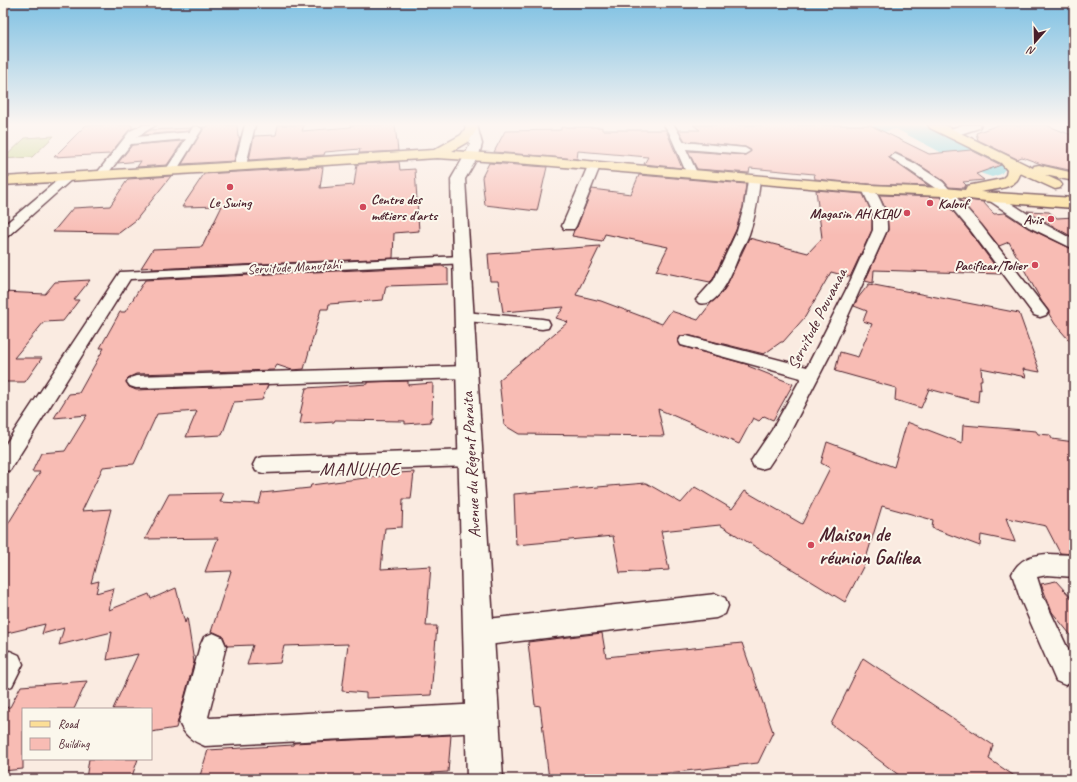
<svg xmlns="http://www.w3.org/2000/svg" width="1077" height="782" viewBox="0 0 1077 782" font-family="Caveat,sans-serif">
  <style>
    .green { fill: #c5d589; stroke: #887a5a }
    .lines { fill: none; stroke-linecap: round; stroke-linejoin: round }
    .river { fill: #83d4dc; fill-rule: evenodd }
    .building { fill: #f8bcb4; stroke: #4a1f2b }
    .minor-casing { stroke: #4a1f2b; stroke-width: 3 }
    .tertiary-casing { stroke: #4a1f2b; stroke-width: 3 }
    .secondary-casing { stroke: #4a1f2b; stroke-width: 3 }
    .primary-casing { stroke: #4a1f2b; stroke-width: 3 }
    .minor { fill: #fbf7ec; fill-rule: evenodd }
    .tertiary { fill: #fbf7ec; fill-rule: evenodd }
    .secondary { fill: #fbf7ec; fill-rule: evenodd }
    .primary { fill: #fcde96; fill-rule: evenodd }
    .poi-dot { fill: #d1495b; stroke: #fbf7ec; stroke-width: 1.5 }
    .labels { text-anchor: middle; dominant-baseline: central; stroke-width: 4; stroke-linejoin: round; paint-order: stroke }
    .far-poi-label { font-size: 14px; font-weight: bold; fill: #4a1f2b; stroke: #fbf7ec; text-anchor: end }
    .far-street-label { font-size: 14px; fill: #4a1f2b; stroke: #fbf7ec }
    .street-label { font-size: 17px; fill: #4a1f2b; stroke: #fbf7ec }
    .quarter-label { font-size: 19px; letter-spacing: 1px; fill: #4a1f2b; stroke: #fbf7ec }
    .near-poi-label { font-size: 20px; font-weight: bold; fill: #4a1f2b; stroke: #fbf7ec; text-anchor: start }
  </style>
  <rect width="100%" height="100%" fill="#faebe1"/>
  <filter id="ink" filterUnits="userSpaceOnUse"><feTurbulence type="fractalNoise" baseFrequency=".025" numOctaves="2"/><feDisplacementMap in="SourceGraphic" scale="8" xChannelSelector="R" yChannelSelector="G"/><feConvolveMatrix kernelMatrix="1 2 1 2 8 2 1 2 1" color-interpolation-filters="sRGB"/></filter>
  <g filter="url(#ink)">
    <path class="green" d="M54,136L32,157L3,159L25,138Z"/>
    <g class="lines">
      <path class="river" d="M836,125H923L1001,164L1005,169L1001,174L992,177L983,174L896,129L856,138L820,140L812,138L808,133L812,128Z"/>
    </g>
    <path class="building" d="M86,125H132V129L129,130L110,154L54,157Z
      M208,125H237L238,137H240L234,161L182,164L203,130L202,127H207Z
      M278,125H304L302,131L351,127L350,125H395L398,151L359,153L360,149L325,152L324,155L249,160L254,136L276,135Z
      M693,125H870L929,154L971,150L1001,165L976,174L984,180L963,182L966,185L964,188L949,187L944,181L915,162L896,153L889,156V158L929,186L868,184L815,179L814,174L750,168L749,173L697,169L688,151L745,155L751,150L745,147L685,141L679,130H700Z
      M998,125H1046L1074,136V171L1041,164L1022,157L1017,159L978,140L976,133Z
      M561,127H602V130H666L682,168L644,164L648,157L578,151L577,159L494,152L505,131L561,130Z
      M191,128L189,131L142,135L150,130Z
      M183,141L167,165L137,167L141,161L118,163L132,145Z
      M399,162L400,170L415,169L419,231L394,233L393,258L152,269L153,267L141,268L153,249L202,247L222,206L182,207L204,174L323,167L320,188L354,185L357,164Z
      M489,163L547,167L537,211L485,205L482,177Z
      M639,175L746,184L743,207L736,230L713,279L710,282L656,271L668,247L605,234L602,241L572,236L574,230L577,227L592,189L631,194Z
      M171,176L136,220L119,233L53,232L73,208L110,206L128,179Z
      M816,190L863,194L872,213V230L850,277L831,272L805,317L783,342H781L764,354L687,335L681,336L678,340L681,346L749,365L748,366L793,384L773,420L764,416L759,421L753,418L739,444L658,409L664,436L519,434L504,425L499,380L568,322L556,318L564,307L503,312L498,281H490L488,254L600,246L576,295L601,301L662,324L671,311L698,320L711,303L720,295L726,287L749,238L808,253L822,238Z
      M879,195L941,197L970,232L1001,274L874,270L873,283L865,281L888,230L887,212Z
      M960,199L983,202L994,214L1005,213L1028,228L1074,250V346L1055,324L1049,314V311L1042,302L1009,242L999,246Z
      M1027,211L1049,212L1057,218L1074,217V238Z
      M442,266L448,269V284L386,286L383,300L329,304L328,309H321L304,369L292,370L277,365L274,370L136,374L130,377L126,381L129,387L136,390L268,385L262,400L234,402L222,435L186,437L197,411L157,414L134,464L103,467L82,511L111,509L91,583L99,581L96,593L114,588L109,610L149,594L151,599L176,588L185,623L187,617L194,662L176,728L151,732V709H113L138,654L107,660L112,632L59,645L64,628L42,634L45,624L3,634V524H8L40,472H32L41,453L65,451L87,415L54,418L69,394L79,393L104,348H100L120,312H125L145,280Z
      M90,280L74,300H79L63,321L44,322L14,358H42L25,382H3V292L45,294L55,282Z
      M869,284L1019,313L1040,372L1023,369L1026,377L981,368L982,380H980L981,390L979,389L978,402L929,389L921,408L895,400L896,388L835,371L840,352L858,357L872,324L863,321L867,311L854,306L858,298Z
      M408,381V385L433,383L432,418H430L431,422L405,424V421L335,420L334,422L300,424L302,414H300L306,388L368,384V382Z
      M907,422L962,443L963,425L1036,431L1038,434L1050,435L1052,439L1074,442V554L1060,553L1046,526L1006,518L1015,542L981,535L980,546L932,528L933,520L882,506L864,565L845,602L720,525L661,531L669,570L620,573L613,536L516,545L514,494L646,483L681,503L695,487L732,509L745,491L802,524L830,468L821,463L827,442L894,467Z
      M414,472L411,499H403L402,527L385,528L381,569L431,566L426,626H437L431,695L366,698V693L342,691L348,644L284,646L280,663L247,665L253,645L227,646L223,636L214,632H211L231,571L205,572L218,538L145,539L169,494L224,493L220,502L259,504L262,493L310,488L311,485L381,476L382,474Z
      M1056,581L1074,601V639L1052,612L1041,584Z
      M602,633L606,657L742,643L773,732L758,763L640,776L641,779H549L540,706L535,705L528,642Z
      M863,658L993,745L989,759L1019,779H904L831,724Z
      M87,681L74,709H23V769L3,771V708L10,707L21,686Z
      M451,735L448,772L432,773L431,779H199L208,750L293,745L294,743Z
      M89,759H138L131,779H86Z"/>
    <g class="lines">
      <defs>
        <path id="minor" d="M143,125H156L136,137L190,132L193,127L197,126L202,129L175,173H167L165,171L186,139L131,144L105,177H97L95,175L97,173L130,131Z
          M245,125H255L246,166L240,169L234,166Z
          M664,125H674L684,142L745,148L750,151L745,154L686,149L698,175L696,177H688L669,132Z
          M895,154L914,163L943,182L981,225L1046,309L1048,312L1046,315L1040,317L1034,315L971,231L935,188L890,157Z
          M594,163L600,166L576,226L574,229H564L562,226L588,166Z
          M68,174L72,175L74,177L72,179L8,236L3,237V226L64,175Z
          M754,177L758,178L760,180C758,197 756,215 750,231C748,239 743,246 740,253C733,269 720,309 699,303L696,300L714,280L737,231L744,207L748,180L750,178Z
          M868,185L872,186C881,200 888,214 887,230L833,349L786,440L768,467L761,469L754,467L751,461L772,430L801,378L681,345L679,341L681,337L687,336L807,367L848,286L873,230V213L862,189L864,186Z
          M994,194L998,195L1039,221L1074,240V249L1029,227L990,201L988,198L990,195Z
          M462,256L467,257L469,260L467,263L130,279L10,470L3,472V448L120,272Z
          M464,312L542,319L548,320L550,324L548,328L542,329L458,320L456,317L458,314Z
          M466,366L472,368L475,372L472,376L466,378L136,388L130,386L127,382L130,378L136,376Z
          M471,450L478,452L481,458L478,464L471,466L263,473L256,471L253,465L256,459L263,457Z
          M1047,554L1074,555V577L1047,575L1037,577L1043,596L1074,662V681L1065,685L1056,681L1020,598L1012,574C1019,559 1032,555 1047,554Z
          M716,594L725,598L728,606L725,614L716,618L478,646L469,642L465,633L469,624L478,620Z
          M213,633L222,637L226,646L208,717L210,718L482,704L492,708L496,718L492,728L482,732L205,746C192,741 184,735 179,722L200,646L204,637Z
          M10,651L19,655L23,664L12,686L3,690V654Z"/>
        <path id="tertiary" d="M962,125H981L979,128L951,137L947,136L945,133L947,130Z"/>
        <path id="secondary" d="M465,125H477L482,144L479,155L465,179L503,779H467L451,179L465,155L470,144Z"/>
        <path id="primary" d="M468,125H476L478,128L469,141L452,151L529,156L868,185L944,188L965,190L967,186L1002,179L1006,175L1007,170L1001,163L930,128L928,125H944L1033,168L1034,166L1039,165L1074,173V181L1045,175L1060,182L1062,185L1060,188L1055,189L1020,173C1018,189 993,189 980,192L1074,198V208L994,202L944,196L868,193L529,164L437,158L3,185V177L434,150L461,135Z"/>
      </defs>
      <use href="#minor" class="minor-casing"/>
      <use href="#tertiary" class="tertiary-casing"/>
      <use href="#secondary" class="secondary-casing"/>
      <use href="#primary" class="primary-casing"/>
      <use href="#minor" class="minor"/>
      <use href="#tertiary" class="tertiary"/>
      <use href="#secondary" class="secondary"/>
      <use href="#primary" class="primary"/>
    </g>
  </g>
  <linearGradient id="sky" x2="0" y2="1"><stop stop-color="#7fc1e3"/><stop offset="0.53" stop-color="#fdf6f2"/><stop offset="1" stop-color="#fdf6f2" stop-opacity="0"/></linearGradient>
  <rect width="1077" height="235" fill="url(#sky)"/>
  <g class="poi-dot">
    <circle cx="230" cy="187" r="4"/>
    <circle cx="930" cy="203" r="4"/>
    <circle cx="363" cy="207" r="4"/>
    <circle cx="907" cy="213" r="4"/>
    <circle cx="1051" cy="219" r="4"/>
    <circle cx="1035" cy="265" r="4"/>
    <circle cx="811" cy="545" r="4"/>
  </g>
  <g class="labels">
    <g class="far-poi-label">
      <text x="371" y="199" text-anchor="start">Centre des<tspan x="371" dy="16">métiers d'arts</tspan></text>
      <text x="230" y="202" text-anchor="middle">Le Swing</text>
      <text x="938" y="203" text-anchor="start">Kalouf</text>
      <text x="899" y="213">Magasin AH KIAU</text>
      <text x="1043" y="219">Avis</text>
      <text x="1027" y="265">Pacificar/Tolier</text>
    </g>
    <g class="far-street-label">
      <text transform="translate(294 267) rotate(-3)">Servitude Manutahi</text>
    </g>
    <g class="street-label">
      <text transform="translate(817 319) rotate(-63)">Servitude Pouvanaa</text>
      <text transform="translate(471 465) rotate(-93)">Avenue du Régent Paraita</text>
    </g>
    <g class="quarter-label">
      <text x="360" y="469">MANUHOE</text>
    </g>
    <g class="near-poi-label">
      <text x="819" y="534">Maison de<tspan x="819" dy="23">réunion Galilea</tspan></text>
    </g>
  </g>
  <rect width="1077" height="782" fill="none" stroke="#fbf7ec" stroke-width="16"/>
  <rect x="8" y="8" width="1061" height="766" fill="none" stroke="#4a1f2b" stroke-width="1.5" filter="url(#ink)"/>
  <rect x="22" y="708" width="130" height="52" fill="#fbf7ec" stroke="#b4a19f"/>
  <rect x="30" y="721" width="20" height="6" fill="#fcde96" stroke="#b4a19f"/>
  <text x="58" y="728" font-size="12" fill="#4a1f2b">Road</text>
  <rect x="30" y="738" width="20" height="12" fill="#f8bcb4" stroke="#b4a19f"/>
  <text x="58" y="748" font-size="12" fill="#4a1f2b">Building</text>
  <g transform="translate(1035 42) rotate(200)" stroke="#fbf7ec" stroke-width="3" paint-order="stroke">
  <path d="M0-3L7 15L0 10L-7 15Z" fill="#4a1f2b"/>
  <text y="-6" font-size="11" font-weight="bold" text-anchor="middle" fill="#4a1f2b">N</text>
  </g>
</svg>
